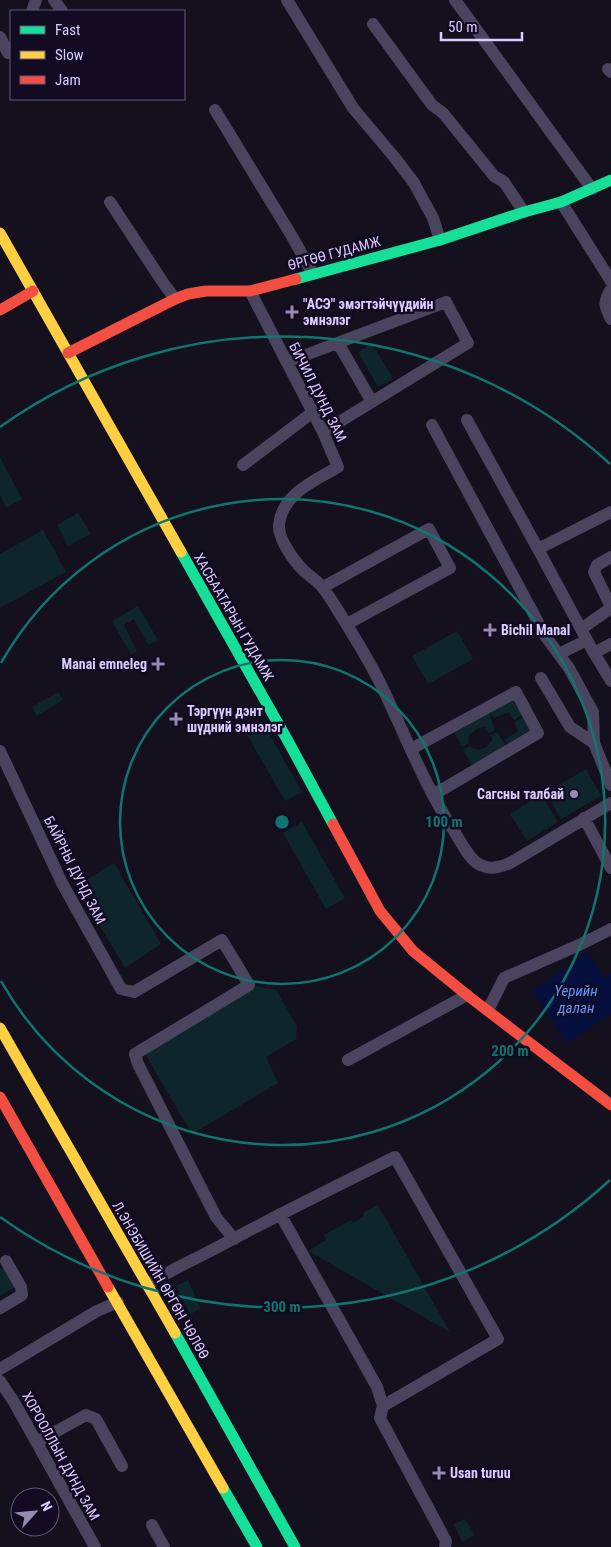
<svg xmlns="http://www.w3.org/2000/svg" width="611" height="1547" viewBox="0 0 611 1547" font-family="'Roboto Condensed',sans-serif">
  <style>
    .green { fill: #0e262b }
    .water { fill: #05103f }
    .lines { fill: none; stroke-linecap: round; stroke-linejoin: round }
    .street { stroke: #4a445e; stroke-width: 12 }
    .fast { stroke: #16e098; stroke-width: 11 }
    .slow { stroke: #ffcf43; stroke-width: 11 }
    .jam { stroke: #f24e42; stroke-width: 11 }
    .ring { fill: none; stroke: #0f766e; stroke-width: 2.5 }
    .poi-dot { fill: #958ab0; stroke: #130b22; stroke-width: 2 }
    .labels { text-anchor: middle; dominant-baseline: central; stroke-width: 5; stroke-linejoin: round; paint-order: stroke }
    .street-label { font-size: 14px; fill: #dbccff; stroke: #130b22 }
    .poi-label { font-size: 14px; font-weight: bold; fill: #dbccff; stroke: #130b22; text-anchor: start }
    .water-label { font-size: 15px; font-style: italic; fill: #5a97ff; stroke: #130b22 }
    .centre { fill: #0f766e; stroke: #130b22; stroke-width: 2.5 }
    .ring-label { font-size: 15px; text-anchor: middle; font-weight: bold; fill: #0f766e; stroke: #130b22; stroke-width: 5; stroke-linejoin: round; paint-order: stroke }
  </style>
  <rect width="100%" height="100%" fill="#14101d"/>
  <path class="green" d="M372,343L393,379L378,387L358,352Z
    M0,457L22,499L6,508L0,495Z
    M78,513L91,534L68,546L57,525Z
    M43,530L66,572L0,608V554Z
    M138,606L158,640L148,645L134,619L124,625L137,651L131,655L112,621Z
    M457,631L473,659L428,684L412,656Z
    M58,692L63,700L37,716L32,707Z
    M513,700L523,715L514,720L509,712L494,718L490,711Z
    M489,712L495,730L489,733L484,727L476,729L468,737L469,743L462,747L453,731Z
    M523,717L530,731L509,746L505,739L518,731L514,722Z
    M262,721L302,792L285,801L245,731Z
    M497,732L507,747L472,766L463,750L470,746L472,748C481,752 488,748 492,739L490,735Z
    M586,769L601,796L561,819L546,792Z
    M541,794L558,822L527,841L510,814Z
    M302,822L345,898L326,909L283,833Z
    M114,863L161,944L125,968L76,886Z
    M257,986L276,990L297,1026L296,1039L266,1057L278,1083L192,1134L145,1054Z
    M378,1205L450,1332L308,1251L326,1240L324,1235L351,1220L353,1223L364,1216L363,1213Z
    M6,1268L16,1287L0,1296V1269Z
    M188,1280L201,1309L190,1314L176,1286Z
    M465,1519L475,1535L462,1542L454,1524Z"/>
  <path class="water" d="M588,952L605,978L611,974V1014L567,1043L532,991Z"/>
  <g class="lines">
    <path class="street" d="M54,0L62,11
      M287,0L353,108L395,158L414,183L433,218L440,240
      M455,0L592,189
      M32,11L36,0
      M373,24L432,105L443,113L494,176L504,182L524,212
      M0,37L8,53
      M608,69L611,72
      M215,110L293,238L313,274
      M110,202L164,284L175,299
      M561,202L611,281
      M611,289C603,303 604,305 611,319
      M250,291L323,432L338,467C314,481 282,494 279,525C278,539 294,561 303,570C310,577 318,581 323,588C326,592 329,596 332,601C349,628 367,656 381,685C405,734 424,785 454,831C469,855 477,878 510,863L611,803
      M338,343L372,402
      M287,362L446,302L468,343L323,432
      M467,420L538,549
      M432,425L546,637L569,668L593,712L594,743L611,785
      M243,465L313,412
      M611,512L538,549L594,653L611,681
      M611,557L597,565L594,572L611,607
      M323,587L429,529L450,568L347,624
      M581,629L611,608
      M594,653L611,644
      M559,654L587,640
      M541,678L570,727L594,743
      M411,749L516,692L538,733L433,795
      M0,751L62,883L121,989L134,992L222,940L249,985L135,1054L138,1064L216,1217L234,1239
      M584,818L611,868
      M488,1010L504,978L579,945L611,929
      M348,1060L467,995
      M280,1214L377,1387L383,1406L380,1418L446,1541L445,1547
      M147,1285C168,1271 192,1261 214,1249C274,1217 334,1187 395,1157L498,1339L383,1406
      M0,1308L22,1295L21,1287L6,1261
      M0,1369L97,1311L118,1302
      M0,1381L14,1402L95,1547
      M37,1442L86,1415L96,1419L122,1466
      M152,1525L164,1547"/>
    <path class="fast" d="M296,279L440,240L524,212L561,202L611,180
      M181,552L288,741L333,824
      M175,1333L295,1547
      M223,1488L257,1547"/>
    <path class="slow" d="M0,233L181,552
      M0,1028L175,1333
      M108,1287L223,1488"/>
    <path class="jam" d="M0,310L33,291
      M68,353L175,299L188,294L206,291H250L296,279
      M333,824L380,911L413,951L467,995L611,1105
      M0,1097L108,1287"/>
  </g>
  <g class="ring">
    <circle cx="282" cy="822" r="162"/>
    <path d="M1 663A323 323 0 1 1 1 981"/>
    <path d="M610 1180A485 485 0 0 1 0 1217M0 427A485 485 0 0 1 610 464"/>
  </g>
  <g class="poi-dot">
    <path d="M289.5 304.5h5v5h5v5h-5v5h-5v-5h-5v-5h5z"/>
    <path d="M487.5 622.5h5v5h5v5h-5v5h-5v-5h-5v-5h5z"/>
    <path d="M155.5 656.5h5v5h5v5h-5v5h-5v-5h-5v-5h5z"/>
    <path d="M173.5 711.5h5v5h5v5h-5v5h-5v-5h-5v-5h5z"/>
    <circle cx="574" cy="794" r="5"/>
    <path d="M436.5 1465.5h5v5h5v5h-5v5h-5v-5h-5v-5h5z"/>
  </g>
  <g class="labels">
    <g class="street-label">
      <text transform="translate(334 253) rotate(-15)">ӨРГӨӨ ГУДАМЖ</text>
      <text transform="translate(318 392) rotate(63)">БИЧИЛ ДУНД ЗАМ</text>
      <text transform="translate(234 617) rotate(60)">ХАСБААТАРЫН ГУДАМЖ</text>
      <text transform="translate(75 870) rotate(63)">БАЙРНЫ ДУНД ЗАМ</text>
      <text transform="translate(161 1280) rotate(60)">Л.ЭНЭБИШИЙН ӨРГӨН ЧӨЛӨӨ</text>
      <text transform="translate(61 1456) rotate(61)">ХОРООЛЛЫН ДУНД ЗАМ</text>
    </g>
    <g class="poi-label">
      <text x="303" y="304">"АСЭ" эмэгтэйчүүдийн<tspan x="303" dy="16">эмнэлэг</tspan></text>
      <text x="501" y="630">Bichil Manal</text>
      <text x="147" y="664" text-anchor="end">Manai emneleg</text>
      <text x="187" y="711">Тэргүүн дэнт<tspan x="187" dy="16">шүдний эмнэлэг</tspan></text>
      <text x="564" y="794" text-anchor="end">Сагсны талбай</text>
      <text x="450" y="1473">Usan turuu</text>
    </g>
    <g class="water-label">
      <text x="576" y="991">Үерийн<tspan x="576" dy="17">далан</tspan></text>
    </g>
  </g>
  <circle cx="282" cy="822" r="8" class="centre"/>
  <g class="ring-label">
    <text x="444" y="827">100 m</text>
    <text x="510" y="1056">200 m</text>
    <text x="282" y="1312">300 m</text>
  </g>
  <rect x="10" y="10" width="175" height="90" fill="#130b22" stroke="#63587a"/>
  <rect x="20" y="26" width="25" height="8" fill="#16e098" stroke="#63587a"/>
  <text x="55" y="35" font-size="15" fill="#dbccff">Fast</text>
  <rect x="20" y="51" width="25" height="8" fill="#ffcf43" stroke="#63587a"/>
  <text x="55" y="60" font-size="15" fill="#dbccff">Slow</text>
  <rect x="20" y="76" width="25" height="8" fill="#f24e42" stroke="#63587a"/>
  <text x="55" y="85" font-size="15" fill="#dbccff">Jam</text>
  <g transform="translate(35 1512) rotate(63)"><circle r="24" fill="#130b22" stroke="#63587a"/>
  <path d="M0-4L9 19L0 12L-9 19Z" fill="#958ab0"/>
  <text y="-8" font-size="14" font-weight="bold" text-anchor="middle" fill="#dbccff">N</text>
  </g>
  <path d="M441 32v8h81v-8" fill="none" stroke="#dbccff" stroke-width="2.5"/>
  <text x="448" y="32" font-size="15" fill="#dbccff" stroke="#130b22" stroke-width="4" paint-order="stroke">50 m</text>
</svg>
